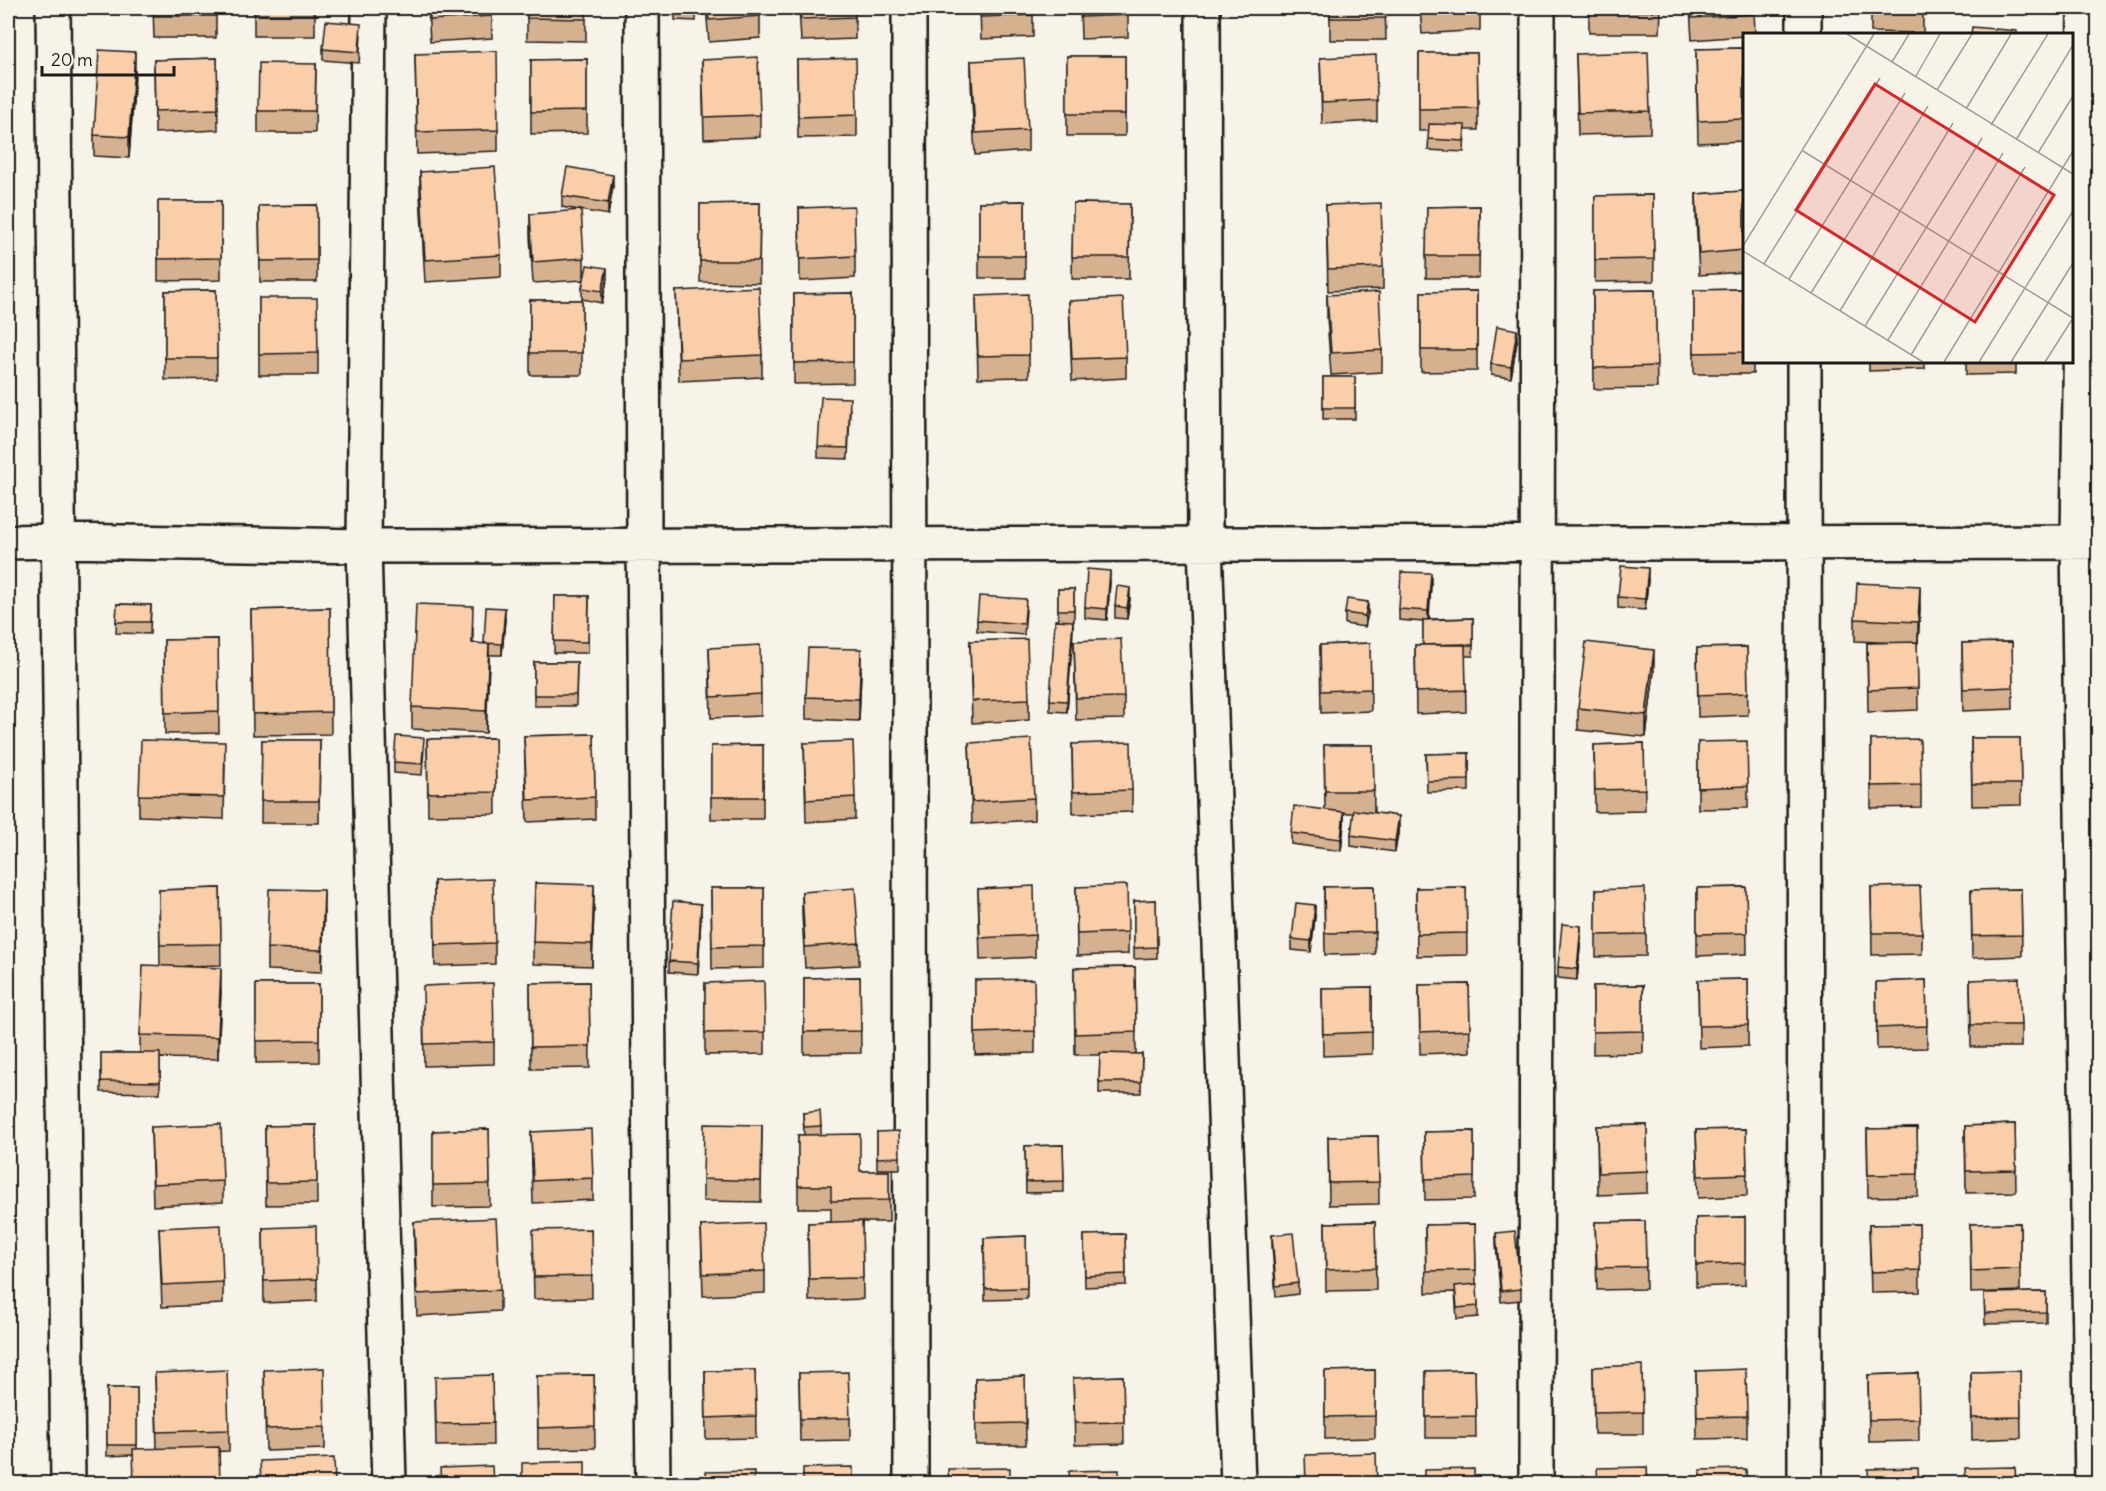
<svg xmlns="http://www.w3.org/2000/svg" width="2106" height="1491" viewBox="0 0 2106 1491" font-family="Delius,sans-serif">
  <style>
    .lines { fill: none; stroke-linecap: round; stroke-linejoin: round }
    .minor-casing { stroke: #1c1c1c; stroke-width: 38 }
    .minor { stroke: #f7f3e8; stroke-width: 33 }
    .wall { fill: #d6b190; stroke: #1c1c1c; stroke-width: 1.5 }
    .shaded-wall { fill: #ae9076; stroke: #1c1c1c; stroke-width: 1.5 }
    .building { fill: #f9cea8; stroke: #1c1c1c; stroke-width: 1.5 }
    .inset-road { fill: none; stroke: #9f9d96; stroke-width: 1.5 }
    .view { fill: #d62828; fill-opacity: 0.15; stroke: #d62828; stroke-width: 3 }
    .inset-edge { fill: none; stroke: #1c1c1c; stroke-width: 3 }
  </style>
  <rect width="100%" height="100%" fill="#f7f3e8"/>
  <filter id="ink" filterUnits="userSpaceOnUse"><feTurbulence type="fractalNoise" baseFrequency=".0167" numOctaves="2"/><feDisplacementMap in="SourceGraphic" scale="12" xChannelSelector="R" yChannelSelector="G"/><feConvolveMatrix kernelMatrix="1 2 1 2 8 2 1 2 1" color-interpolation-filters="sRGB"/></filter>
  <g filter="url(#ink)">
    <g class="lines">
      <defs>
        <path id="minor" d="M53,8L68,1484
          M369,8L364,546L389,1484
          M642,8L644,545L653,1484
          M909,8L911,1484
          M1203,8L1205,544L1238,1484
          M2085,8L2078,542L2092,1484
          M1804,34V8
          M1804,362L1805,1484
          M8,542L58,541L364,546L2098,542
          M1536,1484L1538,8"/>
      </defs>
      <use href="#minor" class="minor-casing"/>
      <use href="#minor" class="minor"/>
    </g>
    <path class="wall" d="M153,8H216V38H154Z
      M254,8H315V36H254Z
      M428,8H492V38L430,42Z
      M527,8H586V41L527,40Z
      M675,8H696V21L675,20Z
      M706,8H760V38L709,42Z
      M799,8H855V39L801,41Z
      M980,8H1033V37L981,39Z
      M1080,8H1128V37L1081,39Z
      M1330,8H1385L1386,40H1330Z
      M1420,8H1480V30L1422,34Z
      M1589,8H1661L1660,33H1589Z
      M1690,8H1754L1755,34H1744V36L1692,40Z
      M1871,8H1923V33L1871,32Z
      M361,35L359,63L323,60V49Z
      M1744,48V141L1698,143L1696,49Z
      M1419,53H1477L1478,130H1465L1464,152L1428,150L1429,131H1419Z
      M415,54L498,130V151L417,154Z
      M1576,54L1650,111V133L1578,135Z
      M1067,56H1125V136H1067Z
      M217,58L218,130L155,133L154,60Z
      M1320,58L1377,100V121L1322,124Z
      M587,59V133L531,134V60Z
      M702,60L760,115V137L704,139Z
      M797,60L857,115V137L798,138Z
      M971,61L1028,130V151L975,155L971,83Z
      M316,64L315,133H258V111Z
      M135,74L129,158L94,156V135Z
      M420,172L501,255V277L425,282L420,194Z
      M613,186L608,215L562,207V196Z
      M1744,191V272L1699,275L1696,216V194Z
      M1653,195L1654,281L1595,282V196Z
      M158,201H221V280L158,281Z
      M1025,201V278H979V202Z
      M760,203L759,283L700,282V204Z
      M1073,203L1130,204L1129,279H1072Z
      M317,205V282H260L259,206Z
      M1326,205L1383,267V289L1328,291Z
      M1480,206L1479,278H1426L1427,207Z
      M799,208L855,256V278L800,281Z
      M530,214L584,258V276L607,280L602,303L582,299V288L583,280L533,283L530,236Z
      M1744,289V362H1753V374H1694V290Z
      M216,290L217,379L165,380V291Z
      M1655,290L1657,388L1594,389L1593,291Z
      M676,291L762,355V377L679,381Z
      M1477,291V371L1421,372V292Z
      M853,293V383L794,384V294Z
      M1327,295L1382,350V372L1331,375L1327,317Z
      M976,296L1029,355V377L978,378Z
      M259,298L318,353V375H259Z
      M530,300H582V375H530Z
      M1069,301L1126,357V378L1072,381Z
      M1517,341L1511,378L1491,375V364Z
      M1869,362H1925V369L1869,371Z
      M1966,362H2016V374L1966,375Z
      M1323,377H1355V419H1323Z
      M850,410L848,459L818,458V447Z
      M1648,580L1645,610L1618,608V597Z
      M1110,582L1107,620L1085,618V607Z
      M1431,584L1429,619L1473,618V656H1465L1466,712L1416,714L1415,645H1423V622L1399,620V609Z
      M1058,589H1074V621H1073L1067,712L1050,711V700L1058,620Z
      M555,596H589L588,653H554Z
      M1130,599L1127,619L1115,618V606Z
      M117,604L151,605L150,634L116,633Z
      M330,608L331,734L253,735L251,610Z
      M1920,608L1918,643H1917L1918,710L1868,712L1867,643H1900L1855,641V619Z
      M1026,610L1024,635L977,631V620Z
      M1345,613H1368L1365,627L1345,624Z
      M505,619L502,655H489L486,733L412,729V707L473,628V643L484,644Z
      M218,639L219,733L165,734L164,640Z
      M970,641L1029,699V720L972,723Z
      M1074,641L1124,697V719L1076,720Z
      M2012,642L2013,709L1963,711L1962,643Z
      M1370,643L1371,711L1321,713L1320,645Z
      M1747,647L1748,715L1698,717L1697,648Z
      M709,648L761,694V716L711,718Z
      M534,662H577L576,706H534Z
      M861,671L859,721L806,719V697Z
      M1654,671L1646,737L1578,730V708Z
      M594,734L595,819L527,822L524,736Z
      M495,738L496,814L428,815L427,739Z
      M1971,738H2020L2021,805L1972,806Z
      M262,740H320L319,823H261Z
      M1871,740L1921,785V807L1871,808Z
      M1698,742L1748,786V808L1698,809Z
      M804,743L855,797V819L806,822Z
      M969,743L1034,798V820L972,824Z
      M1644,743L1645,811L1595,812L1594,745Z
      M1072,744L1132,790V812L1073,814Z
      M763,745V819H711V746Z
      M1324,745H1373L1374,812L1399,827L1395,852L1351,846V835L1354,813H1344V824L1341,851L1291,844V833L1325,810Z
      M424,749L422,775L394,773V762Z
      M1469,753V791L1427,792L1426,754Z
      M225,764L224,819L139,816V795Z
      M434,881L495,943V964L435,966Z
      M1374,886L1375,954L1325,955L1324,887Z
      M1076,887L1128,932V954L1077,956Z
      M1466,887L1467,955L1417,956L1416,888Z
      M1746,887L1747,954L1697,956V888Z
      M1871,887L1922,933V954L1872,955Z
      M220,888L221,965L186,966L221,990L218,1059L160,1058V1093L101,1092V1053H140V1035L160,965L159,890Z
      M711,888H764V968L712,969Z
      M978,889L1035,935V957L980,960Z
      M2021,889L2022,956L1972,958L1971,890Z
      M1596,890L1646,934V956L1596,957Z
      M802,892L859,943V965L805,968L802,914Z
      M1156,900L1157,958L1134,959V901Z
      M594,907L592,966L533,964V942Z
      M324,912L322,972L267,970V948Z
      M701,915L698,974L669,972V961Z
      M1315,916L1311,952L1292,950V939Z
      M1581,937L1577,980L1558,978V967Z
      M1135,967L1136,1054H1142L1141,1093H1099L1100,1055H1075L1074,968Z
      M860,977L861,1053L804,1054V978Z
      M1748,979V1046L1699,1048L1698,980Z
      M975,980L1035,1031V1053L975,1055Z
      M1926,980L1927,1048L1877,1049L1876,982Z
      M1970,980L2021,1025V1047H1971Z
      M589,982L590,1068L531,1069L530,983Z
      M705,983L765,1032V1054L705,1055Z
      M256,984H319V1062L256,1063Z
      M1469,984L1470,1052L1420,1054L1419,985Z
      M1643,985V1053L1593,1054V986Z
      M1372,987V1054L1323,1056L1322,988Z
      M423,1008L494,1042V1064L424,1066Z
      M803,1113L821,1126V1135L860,1171H889V1222H862L863,1299L809,1301L808,1223L831,1222V1208H798V1135H804Z
      M2015,1124L2016,1192L1966,1193L1965,1126Z
      M316,1125L317,1204L266,1205L265,1126Z
      M762,1125L761,1202L703,1201V1179Z
      M1647,1125V1193L1598,1195L1597,1126Z
      M151,1127L223,1181V1202L153,1206Z
      M1917,1128L1918,1196L1868,1197L1867,1129Z
      M489,1129L490,1206L433,1207V1131Z
      M1746,1129L1747,1196L1698,1198L1696,1130Z
      M1474,1131V1199L1425,1200L1424,1132Z
      M531,1132L593,1178V1200L533,1203Z
      M877,1132L900,1157V1169H877Z
      M1378,1136L1379,1204L1329,1205L1328,1137Z
      M1063,1145L1064,1192L1026,1193L1025,1146Z
      M1745,1217V1285L1696,1287V1218Z
      M1645,1221L1646,1289L1597,1290L1595,1222Z
      M414,1222L500,1290V1311L417,1316L414,1244Z
      M1375,1222L1376,1290L1326,1291L1325,1223Z
      M2020,1223V1291L1971,1293L1970,1224Z
      M1475,1224L1476,1284L1478,1306V1317L1457,1319L1455,1292L1426,1293L1425,1225Z
      M1919,1224L1920,1292L1871,1293L1869,1225Z
      M701,1226L765,1271V1293L703,1296Z
      M159,1228L223,1282V1304L162,1307Z
      M263,1228L317,1279V1301L264,1303Z
      M591,1229L592,1298L534,1299L533,1252Z
      M1496,1233L1521,1289V1300L1501,1302L1496,1244Z
      M1125,1234L1126,1285L1085,1287L1084,1235Z
      M1272,1235L1298,1283V1294L1276,1297L1272,1246Z
      M1026,1236L1027,1299L985,1300L984,1238Z
      M2046,1292V1323L1985,1324L1984,1293Z
      M1593,1367L1643,1412V1434H1594Z
      M264,1370L325,1427V1449L266,1451Z
      M755,1370L756,1438L706,1439L705,1371Z
      M1375,1370V1438L1325,1439V1371Z
      M1475,1370L1476,1438H1426V1371Z
      M1696,1371L1747,1416V1438L1697,1439Z
      M2020,1371L2021,1438L1972,1440L1971,1372Z
      M155,1373L229,1430V1451L107,1456V1388H137V1449H157Z
      M799,1373L850,1418V1440L800,1441Z
      M1918,1373L1919,1441L1869,1442L1868,1375Z
      M492,1375L493,1445L436,1446L435,1398Z
      M594,1375L595,1448L538,1449L537,1376Z
      M1025,1376L1026,1445H976L975,1378Z
      M1123,1376L1124,1444L1075,1445L1073,1378Z"/>
    <path class="shaded-wall" d="M135,52V74L129,158V137Z
      M613,175V186L608,215V203Z
      M607,268V280L602,303V291Z
      M1517,330V341L1511,378V367Z
      M1648,568V580L1645,610V599Z
      M1110,571V582L1107,620V609Z
      M1431,573V584L1428,622V611Z
      M1920,586V608L1918,643V622Z
      M1130,588V599L1127,619V608Z
      M1368,602V613L1365,627V616Z
      M505,608V619L502,655V644Z
      M1073,621V632L1067,712V701Z
      M489,644V665L486,733V711Z
      M861,649V671L859,721V699Z
      M1654,650V671L1646,737V715Z
      M1344,812V824L1341,851V839Z
      M1399,816V827L1395,852V841Z
      M594,885V907L592,966V944Z
      M324,890V912L322,972V950Z
      M701,904V915L698,974V963Z
      M1315,905V916L1311,952V941Z
      M1581,926V937L1577,980V969Z
      M221,968V990L218,1059V1037Z"/>
    <path class="building" d="M153,8H216V16H154Z
      M254,8H315V14H254Z
      M430,8H492V16L430,20Z
      M527,8H586V19L527,18Z
      M675,8H696V10L675,9Z
      M708,8H760V16L709,20Z
      M800,8H855V17L801,19Z
      M981,8H1033V15L981,17Z
      M1081,8H1128V15L1081,17Z
      M1330,8H1385L1386,18H1330Z
      M1422,8H1480V9L1422,12Z
      M1589,8H1660V11L1589,12Z
      M1691,8H1754L1755,14L1692,18Z
      M1871,8H1923V11L1871,10Z
      M326,21L361,24L359,52L323,49Z
      M1972,27L2017,31V34H1971Z
      M1744,48V119L1698,121L1696,49Z
      M99,50L135,52L129,137L94,135Z
      M497,51L498,130L417,132L415,54Z
      M1648,52L1650,111L1578,113L1576,54Z
      M1419,53H1477L1478,108L1419,109Z
      M1376,55L1377,100L1322,103L1320,58Z
      M1067,56H1125V114H1067Z
      M758,57L760,115L704,117L702,60Z
      M217,58L218,109L155,111L154,60Z
      M856,58L857,115L798,117L797,60Z
      M1024,58L1028,130L975,133L971,61Z
      M587,59V111L531,112V60Z
      M259,63L316,64L315,111H258Z
      M1429,124L1465,125L1464,141L1428,139Z
      M495,167L501,255L425,260L420,172Z
      M567,167L613,175L608,203L562,196Z
      M1744,191V250L1699,254L1696,194Z
      M1653,195L1654,259L1595,260V196Z
      M158,201H221V258L158,259Z
      M1025,201V256H979V202Z
      M760,203L759,261H700V204Z
      M1073,203L1130,204L1129,257H1072Z
      M1381,203L1383,267L1328,269L1326,205Z
      M317,205V260L260,261L259,206Z
      M854,206L855,256L800,259L799,208Z
      M1480,206L1479,256H1426L1427,207Z
      M581,210L584,258L533,262L530,214Z
      M587,265L607,268L602,291L582,288Z
      M759,287L762,355L679,359L676,291Z
      M1744,289V352L1694,353V290Z
      M216,290L217,358H165V291Z
      M1655,290L1657,366L1594,368L1593,291Z
      M1477,291V350H1421V292Z
      M1379,292L1382,350L1331,353L1327,295Z
      M853,293V362L794,363V294Z
      M1028,294L1029,355L978,356L976,296Z
      M259,298H317L318,353L259,354Z
      M1123,298L1126,357L1072,359L1069,301Z
      M530,300H582V353H530Z
      M1497,326L1517,330L1511,367L1491,364Z
      M1323,377H1355V408H1323Z
      M821,397L850,398L848,448L818,447Z
      M1621,566L1648,568L1645,599L1618,597Z
      M1087,569L1110,571L1107,609L1085,607Z
      M1401,572L1431,573L1428,611L1399,609Z
      M1857,583L1920,586L1918,622L1855,619Z
      M1117,586L1130,588L1127,608L1115,606Z
      M1058,589H1074V610H1058Z
      M555,596H589L588,642L554,641Z
      M979,596L1026,599L1024,624L977,620Z
      M1347,599L1368,602L1365,616L1345,613Z
      M117,604L151,605L150,622H116Z
      M416,604L473,606L472,643L489,644L486,711L412,707Z
      M486,607L505,608L502,644L484,643Z
      M330,608L331,712L253,714L251,610Z
      M1473,618V645H1423V620Z
      M1055,620L1073,621L1067,701L1050,700Z
      M218,639L219,711L165,713L164,640Z
      M1027,639L1029,699L972,701L970,641Z
      M1121,639L1124,697L1076,698L1074,641Z
      M1586,642L1654,650L1646,715L1578,708Z
      M1917,642L1918,688L1868,690L1867,643Z
      M2012,642L2013,687L1963,689L1962,643Z
      M1370,643L1371,689L1321,691L1320,645Z
      M1465,644L1466,690L1416,692L1415,645Z
      M760,645L761,694L711,697L709,648Z
      M1747,647L1748,693L1698,695L1697,648Z
      M808,648L861,649L859,699L806,697Z
      M534,662H577L576,695H534Z
      M594,734L595,797L527,800L524,736Z
      M396,736L424,738L422,764L394,762Z
      M495,738L496,792L428,793L427,739Z
      M1971,738H2020L2021,784H1972Z
      M1031,739L1034,798L972,802L969,743Z
      M1920,739L1921,785L1871,786V740Z
      M141,740L225,742L224,797L139,795Z
      M262,740H320L319,801H261Z
      M853,741L855,797L806,800L804,743Z
      M1747,741L1748,786L1698,788V742Z
      M1131,742L1132,790L1073,792L1072,744Z
      M1644,743L1645,789L1595,790L1594,745Z
      M763,745V797H711V746Z
      M1324,745H1373L1374,791H1325Z
      M1469,753V780L1427,781L1426,754Z
      M1294,806L1344,812L1341,839L1291,833Z
      M1354,810L1399,816L1395,841L1351,835Z
      M493,879L495,943L435,945L434,881Z
      M535,883L594,885L592,944L533,942Z
      M1127,885L1128,932L1077,934L1076,887Z
      M1034,886L1035,935L980,938L978,889Z
      M1374,886L1375,932L1325,933L1324,887Z
      M1920,886L1922,933H1872L1871,887Z
      M1466,887L1467,933L1417,934L1416,888Z
      M1746,887L1747,933L1697,934V888Z
      M220,888L221,944L160,945L159,890Z
      M711,888H764V946L712,947Z
      M855,888L859,943L805,947L802,892Z
      M1645,888L1646,934L1596,935V890Z
      M269,889L324,890L322,950L267,948Z
      M2021,889L2022,935L1972,936L1971,890Z
      M1156,900L1157,947L1134,948V901Z
      M673,901L701,904L698,963L669,961Z
      M1296,903L1315,905L1311,941L1292,939Z
      M1562,924L1581,926L1577,969L1558,967Z
      M143,965L221,968L218,1037L140,1035Z
      M1135,967L1136,1032L1075,1034L1074,968Z
      M860,977L861,1031L804,1032V978Z
      M2019,978L2021,1025H1971L1970,980Z
      M1034,979L1035,1031L975,1033V980Z
      M1748,979V1025L1699,1026L1698,980Z
      M1926,980L1927,1026L1877,1028L1876,982Z
      M764,981L765,1032L705,1033V983Z
      M589,982L590,1046L531,1047L530,983Z
      M493,983L494,1042L424,1044L423,986Z
      M256,984H319V1040L256,1041Z
      M1469,984L1470,1030L1420,1032L1419,985Z
      M1643,985V1031L1593,1032V986Z
      M1372,987V1032L1323,1034L1322,988Z
      M101,1053H160V1082L101,1081Z
      M1100,1053L1142,1054L1141,1082H1099Z
      M820,1111L821,1126L804,1127L803,1113Z
      M221,1124L223,1181L153,1184L151,1127Z
      M704,1124L762,1125L761,1181L703,1179Z
      M2015,1124L2016,1170L1966,1171L1965,1126Z
      M316,1125L317,1182L266,1183L265,1126Z
      M1647,1125V1171L1598,1173L1597,1126Z
      M1917,1128L1918,1174L1868,1175L1867,1129Z
      M489,1129L490,1184L433,1185V1131Z
      M591,1129L593,1178L533,1181L531,1132Z
      M1746,1129L1747,1174L1698,1176L1696,1130Z
      M899,1131L900,1157L877,1158V1132Z
      M1474,1131V1177L1425,1179L1424,1132Z
      M860,1134V1171H889V1200L831,1201V1186H798V1135Z
      M1378,1136L1379,1182L1329,1183L1328,1137Z
      M1063,1145L1064,1181L1026,1182L1025,1146Z
      M1745,1217V1263L1696,1265V1218Z
      M496,1218L500,1290L417,1294L414,1222Z
      M862,1221L863,1278L809,1279L808,1223Z
      M1645,1221L1646,1267L1597,1268L1595,1222Z
      M1375,1222L1376,1268L1326,1270L1325,1223Z
      M763,1223L765,1271L703,1274L701,1226Z
      M2020,1223V1269L1971,1271L1970,1224Z
      M1475,1224L1476,1270L1426,1271L1425,1225Z
      M1919,1224L1920,1270L1871,1272L1869,1225Z
      M221,1225L223,1282L162,1285L159,1228Z
      M316,1226L317,1279L264,1281L263,1228Z
      M591,1229L592,1276L534,1277L533,1230Z
      M1515,1231L1521,1289L1501,1291L1496,1233Z
      M1293,1233L1298,1283L1276,1286L1272,1235Z
      M1125,1234L1126,1274L1085,1276L1084,1235Z
      M1026,1236L1027,1288L985,1289L984,1238Z
      M1477,1284L1478,1306L1457,1308L1455,1286Z
      M2046,1292V1312L1985,1313L1984,1293Z
      M1642,1365L1643,1412L1594,1413L1593,1367Z
      M324,1368L325,1427L266,1429L264,1370Z
      M1746,1369L1747,1416L1697,1417L1696,1371Z
      M227,1370L229,1430L157,1432L155,1373Z
      M755,1370L756,1416L706,1418L705,1371Z
      M1375,1370V1416L1325,1417V1371Z
      M1475,1370L1476,1416L1426,1417V1371Z
      M2020,1371L2021,1417L1972,1418L1971,1372Z
      M848,1372L850,1418L800,1419L799,1373Z
      M1918,1373L1919,1419L1869,1420L1868,1375Z
      M492,1375L493,1423L436,1424L435,1377Z
      M594,1375L595,1426L538,1428L537,1376Z
      M1025,1376L1026,1423L976,1424L975,1378Z
      M1123,1376L1124,1422L1075,1423L1073,1378Z
      M107,1388H137V1445H107Z
      M219,1447L220,1484H134L133,1449Z
      M1376,1453L1377,1484H1306L1305,1455Z
      M334,1458L335,1484H261L260,1461Z
      M585,1461V1484H522V1463Z
      M492,1466L493,1484H441L440,1468Z
      M853,1467V1484H803V1468Z
      M1647,1467L1648,1484H1598L1597,1468Z
      M2015,1467L2016,1484H1966L1965,1468Z
      M1010,1468V1484H949L948,1469Z
      M1918,1468L1919,1484H1869L1868,1469Z
      M1474,1469V1484H1424V1470Z
      M1746,1469L1747,1484H1700V1470Z
      M1119,1470L1120,1484H1070L1069,1471Z
      M754,1471V1484H707L706,1472Z"/>
  </g>
  <g transform="translate(1743 33)">
    <rect width="330" height="330" fill="#f7f3e8"/>
    <path class="inset-road" d="M104,1L330,141M149,29L166,1M173,43L197,1M194,57L229,1M223,76L268,1M248,92L305,1M273,107L330,12M60,118L330,285M295,120L330,63M0,213L131,1M0,218L180,329M21,231L137,45M46,246L162,60M68,260L185,73M97,278L210,90M122,293L239,105M145,307L260,120M168,322L282,134M201,329L330,118M236,329L330,178M268,329L330,230M302,329L330,285"/>
    <path class="view" d="M132,51L311,162L232,289L53,177Z"/>
    <rect width="330" height="330" class="inset-edge"/>
  </g>
  <rect width="2106" height="1491" fill="none" stroke="#f7f3e8" stroke-width="30"/>
  <rect x="15" y="15" width="2076" height="1461" fill="none" stroke="#1c1c1c" stroke-width="2" filter="url(#ink)"/>
  <path d="M42 66v9h132v-9" fill="none" stroke="#1c1c1c" stroke-width="3"/>
  <text x="51" y="66" font-size="18" fill="#1c1c1c" stroke="#f7f3e8" stroke-width="4.5" paint-order="stroke">20 m</text>
</svg>
